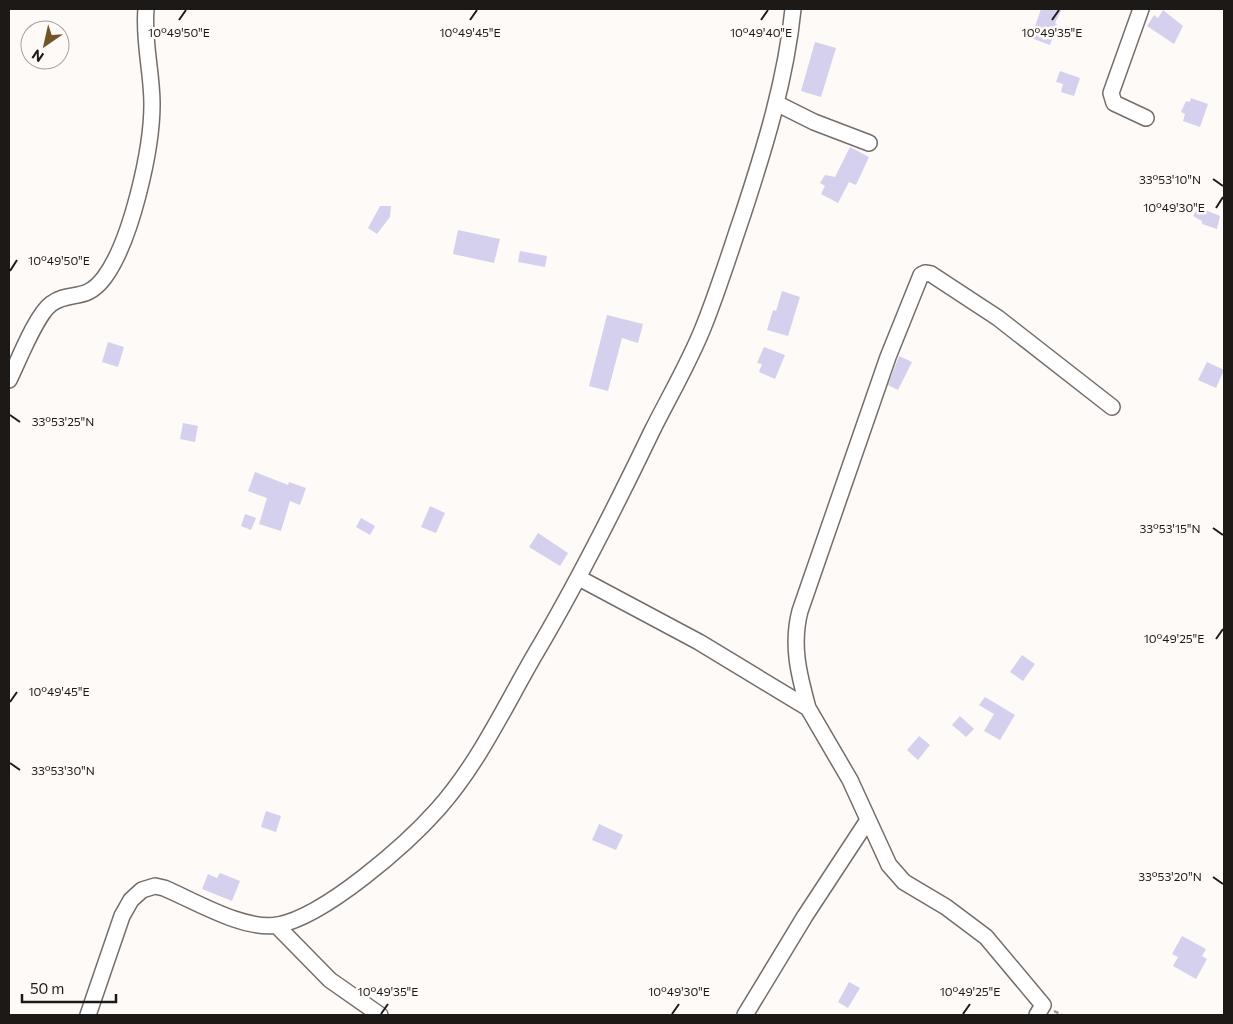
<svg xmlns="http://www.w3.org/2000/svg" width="1233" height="1024" viewBox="0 0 1233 1024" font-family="Commissioner,sans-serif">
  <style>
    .building { fill: #d4d0ee }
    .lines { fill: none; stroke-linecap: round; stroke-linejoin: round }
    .street-casing { stroke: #756d68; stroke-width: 18 }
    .path { stroke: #999593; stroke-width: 2.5; stroke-dasharray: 5 2.5; stroke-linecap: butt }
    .street { stroke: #fff; stroke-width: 15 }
    .ticks { fill: none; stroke: #1d1917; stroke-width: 2 }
    .ticks-label { font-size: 12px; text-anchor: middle; fill: #1d1917; stroke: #fefaf8; stroke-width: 5; stroke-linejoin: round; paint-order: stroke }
  </style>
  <rect width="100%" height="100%" fill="#fefaf8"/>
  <path class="building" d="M1041,9H1062L1055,23L1057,24L1050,45L1031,38Z
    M1163,10L1183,26L1174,44L1147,26L1154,15L1158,18Z
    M815,42L836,48L821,97L801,91Z
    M1060,71L1080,78L1074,96L1061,92L1063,84L1056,82Z
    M1191,98L1208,104L1200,127L1183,121L1185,114L1181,112L1186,101L1190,102Z
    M850,147L869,157L856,185L849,182L838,203L821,194L825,186L820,183L825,175L835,177Z
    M380,206H391L390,217L377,234L368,228Z
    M1198,207L1220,216L1217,229L1202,224V221L1193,216Z
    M458,230L500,239L494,263L453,254Z
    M520,251L547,256L545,267L518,262Z
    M782,291L800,297L788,336L767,330L773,310L776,311Z
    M607,315L643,324L638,343L622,338L608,391L589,386Z
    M108,342L124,347L118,367L102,362Z
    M764,347L785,355L775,379L759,372L762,364L757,363Z
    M899,356L912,362L898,390L888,385Z
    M1207,362L1224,370L1216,388L1198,380Z
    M183,423L198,426L195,442L180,439Z
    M255,472L288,485L289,482L306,488L300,505L290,501L281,531L259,524L267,498L248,491Z
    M430,506L445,513L436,533L421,527Z
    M245,514L256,518L251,530L241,526Z
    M361,518L375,526L370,535L356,527Z
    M538,533L568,553L560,566L529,547Z
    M1022,655L1035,664L1023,681L1010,672Z
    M985,697L1015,715L1000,740L984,731L994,714L979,705Z
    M960,716L974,729L966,737L952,725Z
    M919,736L930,745L918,760L907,750Z
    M266,811L281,816L276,832L261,827Z
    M599,824L623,835L616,850L592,840Z
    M220,873L240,881L232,901L202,889L208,874L217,878Z
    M1182,936L1206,949L1202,956L1207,959L1196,979L1173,966L1178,957L1172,954Z
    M849,982L860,988L848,1008L838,1002Z"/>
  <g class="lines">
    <defs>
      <path id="street" d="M1141,9L1111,93L1114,103L1146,118
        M776,103L814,122L869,143
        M9,380C18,362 36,315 51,304C70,290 85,303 104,278C131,242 152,150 152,104C152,72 143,41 146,9
        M579,578L699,642L808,708L850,780L889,865L904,882L946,907L986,937L1043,1005L1037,1015
        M808,708C799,675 791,645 800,611L888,357L921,275L925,273L931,274L998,318L1112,407
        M276,925L330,980L380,1015
        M88,1015L122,916L131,900L142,890L155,886L164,888C195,901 244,931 278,925C325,916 406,845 438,809C478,764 504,708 534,656C578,582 615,508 652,431C669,397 689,363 703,328C718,291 730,252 743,214C765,147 786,79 793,9
        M745,1015L805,916L868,820"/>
    </defs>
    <use href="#street" class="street-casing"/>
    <path class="path" d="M1054,1011L1062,1015"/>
    <use href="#street" class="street"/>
  </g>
  <path class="ticks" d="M179,20L186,10M470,20L477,10M761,20L768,10M1052,20L1059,10M1213,179L1223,186M1216,208L1223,197M10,271L17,260M10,415L20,422M1213,528L1223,535M1216,639L1223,629M10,702L17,692M10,763L20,770M1213,877L1223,884M381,1014L388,1004M672,1014L679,1004M963,1014L970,1004"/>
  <g class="ticks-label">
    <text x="179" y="37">10°49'50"E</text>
    <text x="470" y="37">10°49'45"E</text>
    <text x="761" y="37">10°49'40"E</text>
    <text x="1052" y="37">10°49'35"E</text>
    <text x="1170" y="184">33°53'10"N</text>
    <text x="1174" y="212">10°49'30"E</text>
    <text x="59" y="265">10°49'50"E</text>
    <text x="63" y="426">33°53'25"N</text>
    <text x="1170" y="533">33°53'15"N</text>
    <text x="1174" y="643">10°49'25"E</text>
    <text x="59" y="696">10°49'45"E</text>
    <text x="63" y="775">33°53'30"N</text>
    <text x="1170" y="881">33°53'20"N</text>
    <text x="388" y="996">10°49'35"E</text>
    <text x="679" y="996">10°49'30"E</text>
    <text x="970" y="996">10°49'25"E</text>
  </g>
  <rect width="1233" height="1024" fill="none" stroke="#1d1917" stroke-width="20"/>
  <g transform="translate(45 45) rotate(214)"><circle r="24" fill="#fefaf8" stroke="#a4a09e"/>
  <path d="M0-4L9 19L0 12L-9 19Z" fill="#735529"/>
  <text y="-8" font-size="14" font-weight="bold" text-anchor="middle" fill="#1d1917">N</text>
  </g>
  <path d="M22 994v8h94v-8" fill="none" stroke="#1d1917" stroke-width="2.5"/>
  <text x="30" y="994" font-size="15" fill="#1d1917" stroke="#fefaf8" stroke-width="4" paint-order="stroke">50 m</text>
</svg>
